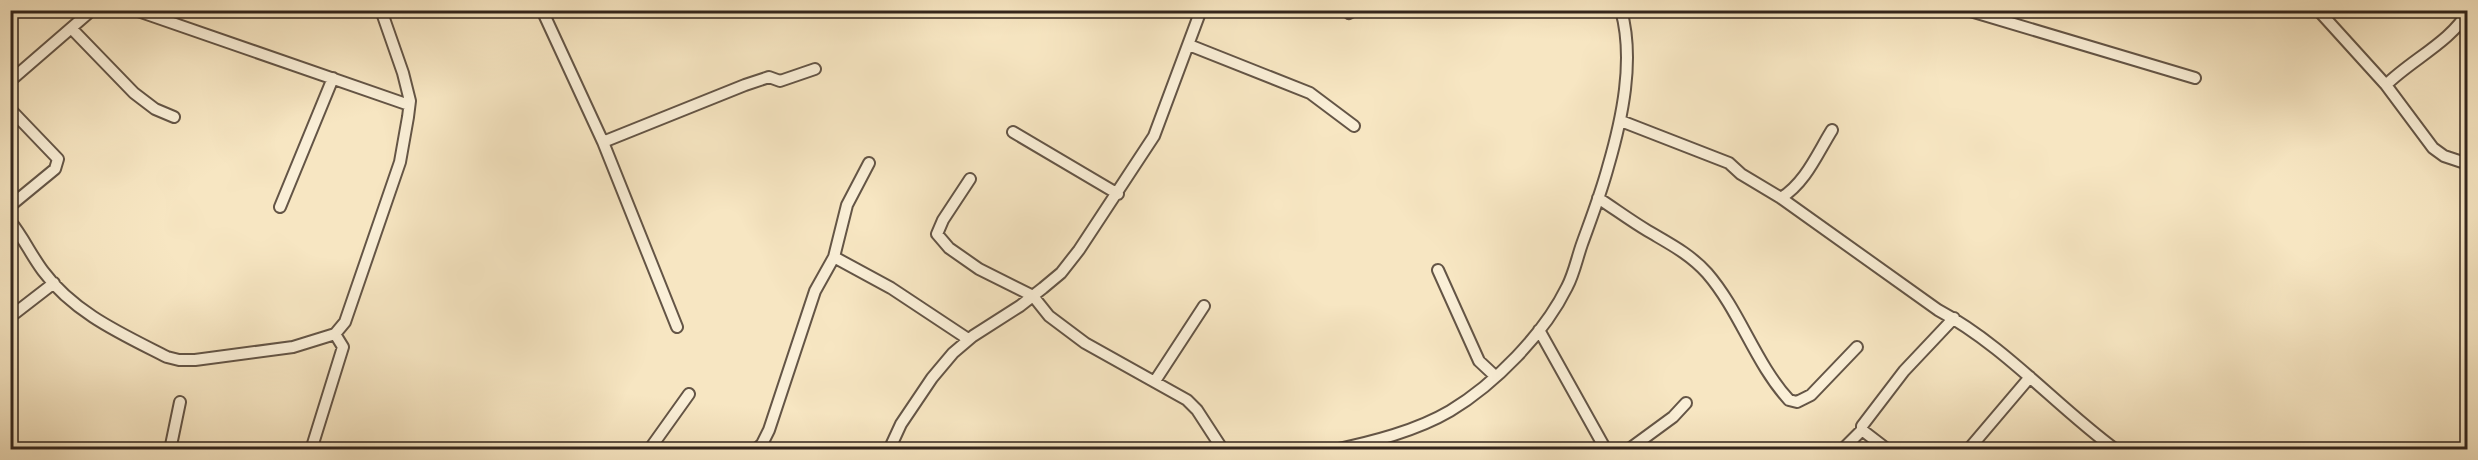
<svg xmlns="http://www.w3.org/2000/svg" width="2478" height="460" viewBox="0 0 2478 460" font-family="'Libre Bodoni',serif">
  <style>
    .lines { fill: none; stroke-linecap: round; stroke-linejoin: round }
    .minor-casing { stroke: #645546; stroke-width: 14 }
    .minor { stroke: #faefd7; stroke-width: 10 }
  </style>
  <rect width="100%" height="100%" fill="#f7e6c2"/>
  <filter id="stains"><feTurbulence type="fractalNoise" baseFrequency=".00333" numOctaves="4"/><feColorMatrix values="0 0 0 0 .2 0 0 0 0 .09 0 0 0 0 .02 0 0 0 .5 -.17"/></filter>
  <radialGradient id="worn" r=".72"><stop offset=".6" stop-color="#630" stop-opacity="0"/><stop offset="1" stop-color="#630" stop-opacity=".3"/></radialGradient>
  <g class="lines">
    <defs>
      <path id="minor" d="M135,10L409,105
        M542,10L603,142L677,327
        M1346,10L1349,13L1355,10
        M1967,10L2195,78
        M2318,10L2386,85
        M2468,11C2452,41 2411,60 2386,85L2433,148L2444,156L2468,164
        M72,29L134,93L155,109L174,117
        M1189,45L1310,93L1354,126
        M10,81L92,10
        M10,109L58,159L55,169L10,206
        M1621,121L1729,163L1741,174L1781,198L1938,310C2005,346 2055,405 2116,450
        M1013,132L1118,194
        M603,142L745,85L769,77L780,81L815,69
        M970,179L943,220L937,234L949,248L979,269L1033,296L1049,316L1085,343L1187,400L1197,410L1223,450
        M1598,198C1615,209 1631,221 1648,231C1670,244 1690,254 1707,273C1740,311 1755,363 1789,400L1797,402L1811,395L1857,347
        M1781,198C1806,182 1817,154 1832,130
        M280,207L333,78
        M10,221C23,237 31,255 43,271C74,313 122,334 167,357L179,360H195L293,347L335,334L345,322L400,162L408,117L410,101L403,73L381,10
        M834,257L891,288L968,339
        M1438,270L1479,361L1495,376
        M10,317L54,283
        M1539,330L1606,450
        M1155,381L1204,306
        M170,450L180,402
        M311,450L343,347L335,334
        M649,450L689,394
        M755,450L762,444L769,430L815,291L834,257L847,205L869,163
        M889,450L901,424L932,378L953,353L973,336L1020,306L1043,288L1061,273L1079,250L1154,136L1201,10
        M1334,450C1372,442 1416,431 1450,411C1495,384 1544,334 1567,287C1574,274 1577,258 1582,244C1591,219 1601,193 1608,167C1622,119 1635,60 1621,10
        M1628,450L1673,417L1686,403
        M1842,450L1862,430
        M1888,450L1862,430V426L1904,371L1954,318
        M1968,450L2030,377"/>
    </defs>
    <use href="#minor" class="minor-casing"/>
    <use href="#minor" class="minor"/>
  </g>
  <rect width="2478" height="460" fill="none" stroke="#f7e6c2" stroke-width="36"/>
  <rect x="12" y="12" width="2454" height="436" fill="none" stroke="#33251c" stroke-width="3"/>
  <rect x="18" y="18" width="2442" height="424" fill="none" stroke="#33251c" stroke-width="1.5"/>
  <rect width="100%" height="100%" filter="url(#stains)"/>
  <rect width="100%" height="100%" fill="url(#worn)"/>
</svg>
